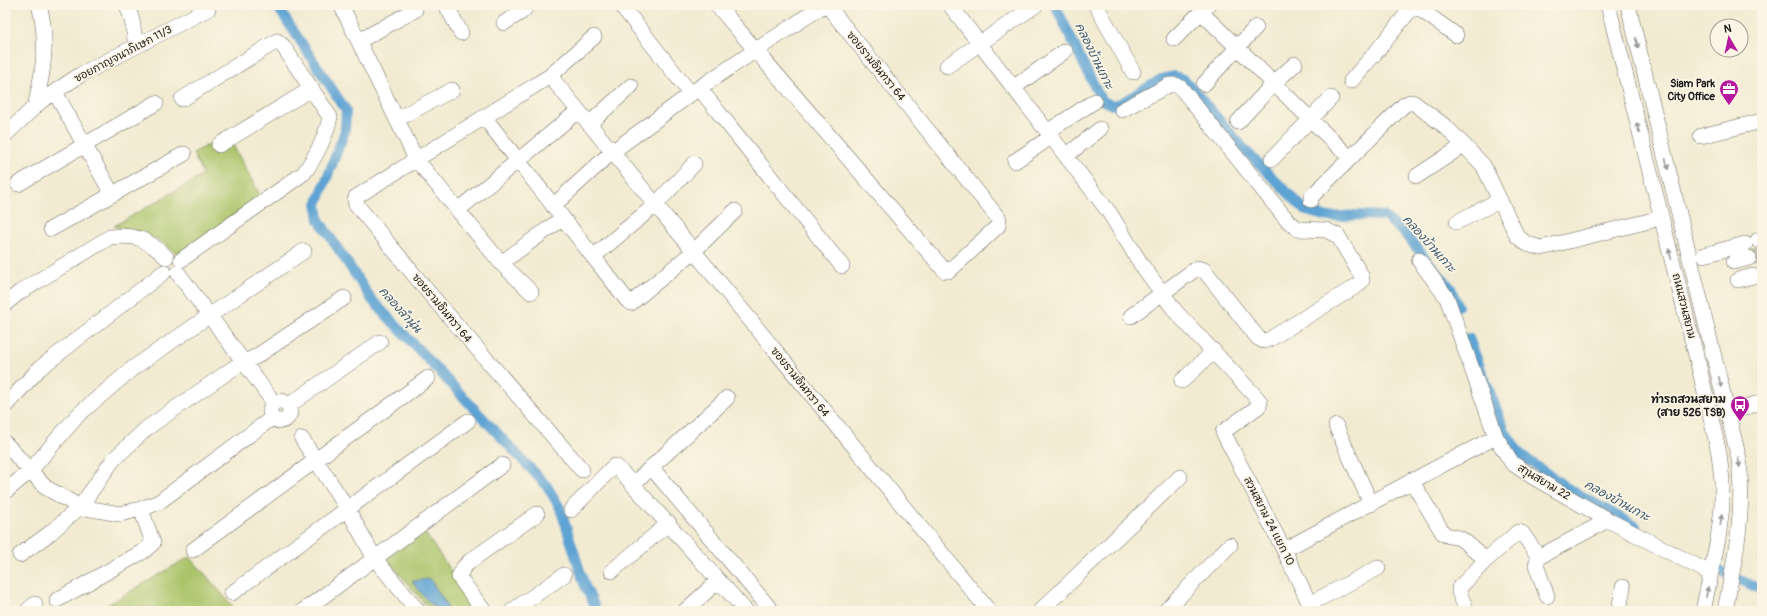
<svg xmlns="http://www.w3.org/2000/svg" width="1767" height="616" viewBox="0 0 1767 616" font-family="Pangolin,'Playpen Sans Thai',sans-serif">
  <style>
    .green { fill: #abc46a; stroke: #647043 }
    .water { fill: #5da3d3; stroke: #3c6078 }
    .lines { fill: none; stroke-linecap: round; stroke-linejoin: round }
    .canal { stroke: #5da3d3; stroke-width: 10 }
    .minor-tunnel { stroke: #c7c2ae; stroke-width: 15; stroke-dasharray: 15 8; stroke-linecap: butt }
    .minor-casing { stroke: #67645c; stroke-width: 16 }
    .minor { stroke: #fff; stroke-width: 15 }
    .oneway { fill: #999 }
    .labels { text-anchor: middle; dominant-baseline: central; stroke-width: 3.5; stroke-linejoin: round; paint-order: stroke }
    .street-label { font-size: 11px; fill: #1c1c1c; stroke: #fcf5e5 }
    .poi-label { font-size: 11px; font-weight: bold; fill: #1c1c1c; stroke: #fcf5e5; text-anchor: end }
    .water-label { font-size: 12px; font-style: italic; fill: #39596e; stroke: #fcf5e5 }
  </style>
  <rect width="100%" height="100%" fill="#fcf5e5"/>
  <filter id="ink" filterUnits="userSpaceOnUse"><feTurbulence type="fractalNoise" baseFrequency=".025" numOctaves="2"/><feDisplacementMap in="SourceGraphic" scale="8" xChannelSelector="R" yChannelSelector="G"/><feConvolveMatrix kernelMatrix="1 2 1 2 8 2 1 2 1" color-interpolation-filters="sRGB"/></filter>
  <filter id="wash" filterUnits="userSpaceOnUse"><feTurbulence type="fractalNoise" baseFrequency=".012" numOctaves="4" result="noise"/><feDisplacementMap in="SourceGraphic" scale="16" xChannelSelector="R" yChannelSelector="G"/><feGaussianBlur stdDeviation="0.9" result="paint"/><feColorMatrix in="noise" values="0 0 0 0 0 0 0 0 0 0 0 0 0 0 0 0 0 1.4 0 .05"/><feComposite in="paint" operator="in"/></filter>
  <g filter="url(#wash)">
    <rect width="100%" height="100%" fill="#f2ebd2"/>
    <path class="green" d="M212,143L218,153L233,145L261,197L180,254C171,252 170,247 162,242C148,233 130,230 114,226L203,175L193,153Z
      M423,530L478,611H431L386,558Z
      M190,557L237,611H97L184,560Z"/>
    <path class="water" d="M430,579L446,604L447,611H438L425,598L412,581Z"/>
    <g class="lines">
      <path class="canal" d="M275,5L277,6L346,110L345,131L317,204L319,220L372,300L547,486L560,508L585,586L597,611
        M1055,5L1101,100L1112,105L1121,103L1161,79L1174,76L1185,80L1246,151L1306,211L1328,217L1358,215L1384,216L1403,232L1451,288L1458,306
        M1469,338L1505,431L1520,454L1566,487L1636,526
        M1708,565L1762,590"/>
    </g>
  </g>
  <g filter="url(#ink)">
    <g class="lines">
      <path class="minor-tunnel" d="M1749,258L1762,255"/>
      <defs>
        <path id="minor" d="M127,5L132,20L136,46
          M341,5L416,159L501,263L531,292
          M446,5L461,33
          M621,5L691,94
          M717,5L945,271H949L998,226L999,219L827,5
          M950,5L1109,212L1141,264L1176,312L1257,398L1260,402L1259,406L1223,432L1284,550L1313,611
          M1096,5L1133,72
          M1414,5L1456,35
          M1608,5L1699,367L1719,453L1722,480V507L1718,539L1703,611
          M1628,5L1739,459C1745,512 1735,559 1725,611
          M1201,12L1350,158
          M504,23L523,11L527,5
          M1174,39L1207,6
          M359,41L415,10
          M947,66L1036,5
          M550,76L989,611
          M1351,81L1377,51L1414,5
          M1204,84L1256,27
          M699,88L842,266
          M1013,88L1065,51
          M55,92L112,194
          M35,107C43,73 49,40 39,5
          M1122,110L1169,85H1176L1181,88L1287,220L1298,229L1326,230L1338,236L1361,275L1362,280L1358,285L1270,339L1264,341L1258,338L1204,270L1197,268L1131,316
          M484,117L627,300L631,303L693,252L735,211
          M397,119L452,90
          M1238,122L1274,83L1295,64
          M589,124L631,86
          M1047,132L1095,101
          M5,135L41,101L80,75L208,9
          M1701,136L1762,121
          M219,145L311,89
          M1066,156L1100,129
          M1272,159L1331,98
          M1015,161L1051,137
          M1417,176L1464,145
          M18,184L156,103
          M1311,200V197L1404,105L1410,102L1414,103L1446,127L1483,165L1517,236L1527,244L1541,248L1661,218
          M553,206L612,152L699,88L824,5
          M458,210L578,111
          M1457,222L1500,200
          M51,229L184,154
          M1758,240L1762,239
          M1704,255L1745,244
          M593,257L655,205L694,164
          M181,260L304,173C316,156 326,137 330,117L283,46L277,41L182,99
          M1419,260L1447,298L1496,437L1512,463L1533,477L1608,520L1710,573
          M1734,262L1749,258
          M501,263L563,218
          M178,273L274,403
          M1738,280L1753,276
          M5,304L20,292L110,237C136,234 147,239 166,257
          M1182,381L1214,351
          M270 411a10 10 0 1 1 20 0a10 10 0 1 1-20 0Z
          M289,405L380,342
          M5,406L40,368L164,272
          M1743,408L1762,402
          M1336,426L1371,504
          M302,439L347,508L375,559L418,611
          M5,443L45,487L80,507L120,514L141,509L159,502L272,418
          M651,467L772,611
          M582,470L429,293L356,204L355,200L356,197L550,76L594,37
          M1411,480L1443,533C1449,538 1455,535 1461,539C1470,545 1478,553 1486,560
          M633,484L727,398
          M5,492L30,471L78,415L133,368L304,251
          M571,510L612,468L614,466L617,467L746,611
          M193,550L428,378
          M1284,550C1355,512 1425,473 1496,437
          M20,555L50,533L80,507L113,460L147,428L235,367L257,356L344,298
          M1539,557L1608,520
          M1539,557L1536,565L1547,596
          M612,571L669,523
          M232,593L468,421
          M57,600L144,551L153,543L141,509
          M1309,604L1378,568
          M27,611L35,604
          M303,611L502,465
          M484,611L459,577L463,568L470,561L537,514
          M512,611L564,575
          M685,611L718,581
          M1040,611L1180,477
          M1165,611L1230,545
          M1467,611L1459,592V588L1486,560L1518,532L1522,533L1539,557
          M1619,611L1623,587"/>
      </defs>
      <use href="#minor" class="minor-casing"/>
      <use href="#minor" class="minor"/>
    </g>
    <defs><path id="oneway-solid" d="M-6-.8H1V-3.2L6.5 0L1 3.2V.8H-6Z"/></defs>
    <g class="oneway">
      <use href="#oneway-solid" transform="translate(1637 43) rotate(76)"/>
      <use href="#oneway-solid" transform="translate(1638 128) rotate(-104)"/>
      <use href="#oneway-solid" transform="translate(1667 164) rotate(76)"/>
      <use href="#oneway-solid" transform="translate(1670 254) rotate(-105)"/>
      <use href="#oneway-solid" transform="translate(1720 382) rotate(76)"/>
      <use href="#oneway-solid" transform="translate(1739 462) rotate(81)"/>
      <use href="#oneway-solid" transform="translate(1721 520) rotate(-82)"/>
      <use href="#oneway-solid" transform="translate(1707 592) rotate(-79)"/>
    </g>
  </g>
  <defs>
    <symbol id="office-pin" viewBox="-11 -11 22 30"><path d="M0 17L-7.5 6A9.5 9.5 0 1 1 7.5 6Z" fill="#b5179e" stroke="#fcf5e5"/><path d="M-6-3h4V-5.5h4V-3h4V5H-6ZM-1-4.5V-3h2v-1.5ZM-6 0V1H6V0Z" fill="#fff"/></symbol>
    <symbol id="bus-pin" viewBox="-11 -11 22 30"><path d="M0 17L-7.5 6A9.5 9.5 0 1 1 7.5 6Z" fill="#b5179e" stroke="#fcf5e5"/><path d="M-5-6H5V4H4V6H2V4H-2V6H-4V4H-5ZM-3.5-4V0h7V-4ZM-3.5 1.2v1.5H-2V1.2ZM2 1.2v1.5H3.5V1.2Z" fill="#fff"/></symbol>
  </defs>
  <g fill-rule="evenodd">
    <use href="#office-pin" x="1718" y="78" width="22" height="30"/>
    <use href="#bus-pin" x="1729" y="394" width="22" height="30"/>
  </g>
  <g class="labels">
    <g class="street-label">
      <text transform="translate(123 54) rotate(-28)">ซอยกาญจนาภิเษก 11/3</text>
      <text transform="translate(876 66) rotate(51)">ซอยรามอินทรา 64</text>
      <text transform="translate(1684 306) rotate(76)">ถนนสวนสยาม</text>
      <text transform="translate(442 308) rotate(50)">ซอยรามอินทรา 64</text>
      <text transform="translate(800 382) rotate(51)">ซอยรามอินทรา 64</text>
      <text transform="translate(1544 482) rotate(31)">สาุนสยาม 22</text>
      <text transform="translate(1269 521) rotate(63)">สวนสยาม 24 แยก 10</text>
    </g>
    <g class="poi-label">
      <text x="1715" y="83">Siam Park<tspan x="1715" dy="13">City Office</tspan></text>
      <text x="1726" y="399">ท่ารถสวนสยาม<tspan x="1726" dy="13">(สาย 526 TSB)</tspan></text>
    </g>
    <g class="water-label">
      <text transform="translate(1094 56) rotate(64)">คลองบ้านเกาะ</text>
      <text transform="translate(1429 244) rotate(48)">คลองบ้านเกาะ</text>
      <text transform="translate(400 310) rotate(48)">คลองลำนุ่น</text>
      <text transform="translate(1617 501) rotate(29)">คลองบ้านเกาะ</text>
    </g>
  </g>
  <rect width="1767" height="616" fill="none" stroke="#fcf5e5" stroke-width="20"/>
  <g transform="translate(1729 38) rotate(351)"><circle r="19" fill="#fcf5e5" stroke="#a29e95"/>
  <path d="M0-3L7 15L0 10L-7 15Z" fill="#b5179e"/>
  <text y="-6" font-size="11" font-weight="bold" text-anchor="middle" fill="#1c1c1c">N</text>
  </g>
</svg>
